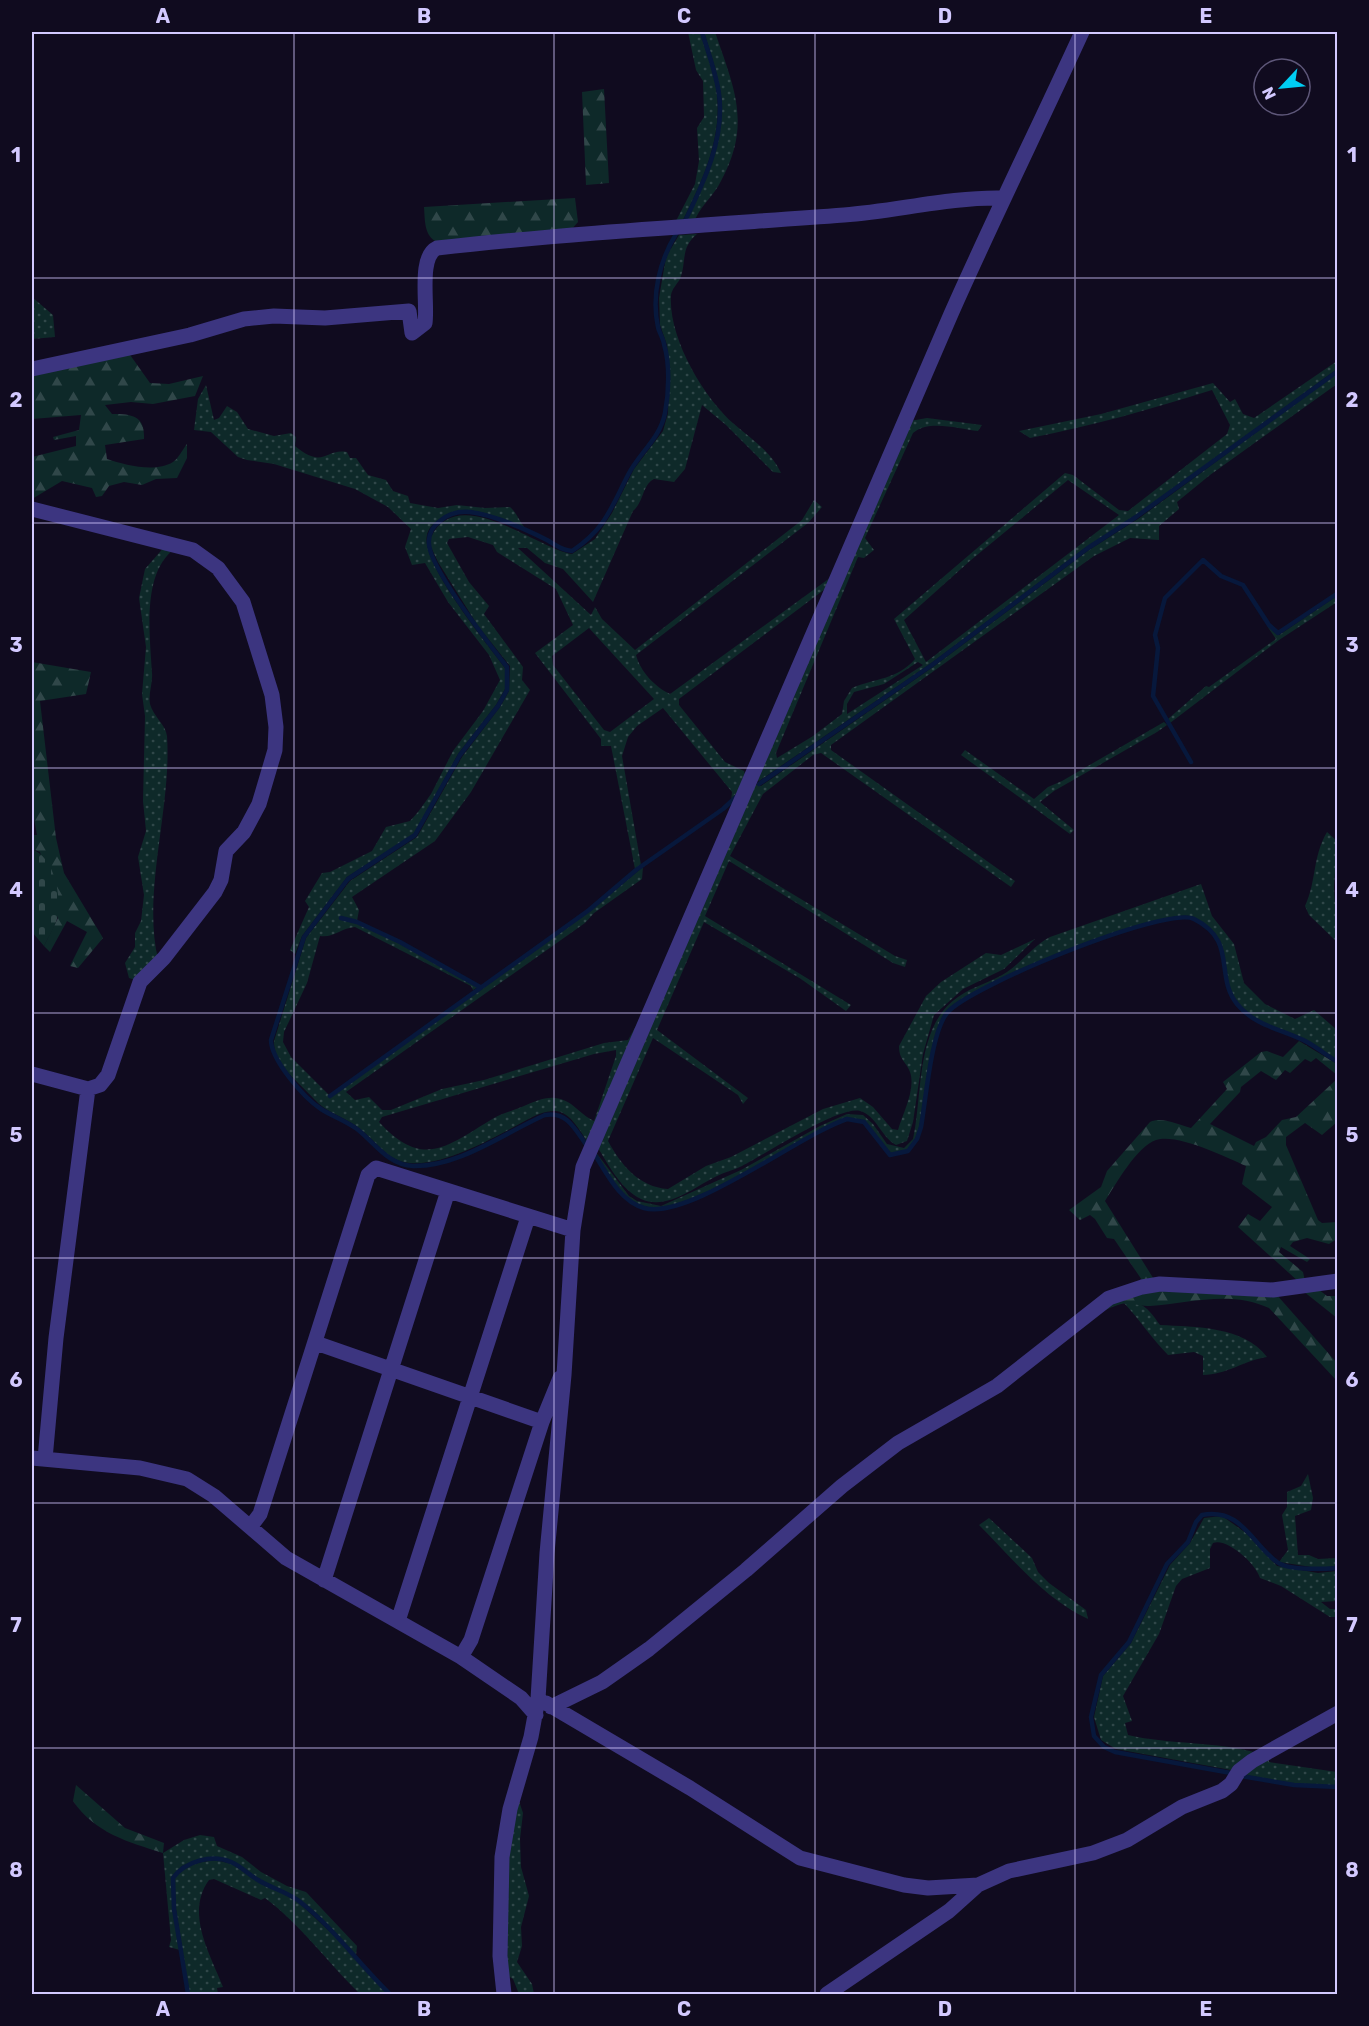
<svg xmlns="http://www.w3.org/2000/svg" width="1369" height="2026" viewBox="0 0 1369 2026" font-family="Rubik,sans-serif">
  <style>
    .grass { fill: url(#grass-dots); fill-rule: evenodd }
    .forest { fill: url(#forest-firs) }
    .cemetery { fill: url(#cemetery-stones) }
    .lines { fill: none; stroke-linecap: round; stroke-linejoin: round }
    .stream { stroke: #07183c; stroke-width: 4.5 }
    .minor { stroke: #3c3580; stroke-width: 15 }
    .grid { fill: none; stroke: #d3c9ff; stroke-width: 1.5; stroke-opacity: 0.55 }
    .neatline { fill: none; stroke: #d3c9ff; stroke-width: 2 }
    .grid-label { font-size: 20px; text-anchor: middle; font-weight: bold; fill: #d3c9ff }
  </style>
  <defs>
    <pattern id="grass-dots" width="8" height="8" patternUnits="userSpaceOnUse" patternTransform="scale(1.5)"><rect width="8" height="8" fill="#0e2929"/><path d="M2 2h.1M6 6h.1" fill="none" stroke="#304749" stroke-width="1.8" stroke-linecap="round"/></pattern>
    <pattern id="forest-firs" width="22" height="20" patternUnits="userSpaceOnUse" patternTransform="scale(1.5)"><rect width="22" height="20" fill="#0e2929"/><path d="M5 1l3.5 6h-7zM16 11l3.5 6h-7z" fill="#304749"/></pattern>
    <pattern id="cemetery-stones" width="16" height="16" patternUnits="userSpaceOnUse" patternTransform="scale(1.5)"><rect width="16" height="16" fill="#0e2929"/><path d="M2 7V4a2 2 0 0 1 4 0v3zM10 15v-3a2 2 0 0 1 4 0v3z" fill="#304749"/></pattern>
  </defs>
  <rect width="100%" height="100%" fill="#100b1f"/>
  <path class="grass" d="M688,32H700C706,52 715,74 717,95C722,139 702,182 683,220L676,221L695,184L699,161L697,128L704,117L703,81L696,70Z
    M704,32H715C734,88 752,124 721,181C714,196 698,208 694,223L685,224C705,184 725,141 721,95C718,74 710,52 704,32Z
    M697,234C680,248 687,261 680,279C677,284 672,289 671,295C668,337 703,397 734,424C751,439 772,452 781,473L773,472L726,425L702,405L685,469L674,482L654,479C642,485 644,502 633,511L593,602L563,569L545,563L527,548H518L591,615L595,607L602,619L635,650L802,520L814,500L822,507L808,523L636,655C640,671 655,687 670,694L834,575L829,586L679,699V705L725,762L744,771L746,778L731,801L732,792L663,708L637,726L628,737L622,756L641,865L635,869L611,746H601V739L535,653L573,625L556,589L497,552L493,545L468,537L449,539L447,543L469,582L489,606L484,614L523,667L522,680L530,690L471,792L435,841L352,897L359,910L357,921L341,918C389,933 433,963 478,987L473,990L471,986L355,927C341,928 334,938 320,936L307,983L284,1032L283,1042L291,1057L331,1097L590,911L643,867L642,879L594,913L585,923L346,1092L355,1100L369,1097L382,1110H391L442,1089L484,1080L604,1043L628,1040L652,998L589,1144C581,1133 570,1110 554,1111C539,1111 524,1122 512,1128C484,1143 426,1175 395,1159C382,1152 372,1138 360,1129C346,1117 326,1113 314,1099C299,1082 273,1065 274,1041L306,938L350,881L417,837L462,757L500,707L509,691L510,666L478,626L438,562L431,547V537C458,482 536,548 572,554L595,539L612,513L634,469L663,431L668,413L669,365L667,345L660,325L659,298L666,257L679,235ZM589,628L654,699L610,732L604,730L553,665L552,656ZM616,1050V1056L594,1121C579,1114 573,1100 555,1098C544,1097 534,1102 524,1106C515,1110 503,1113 494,1118C448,1145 424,1171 379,1122L382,1117L594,1054Z
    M32,297L53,315L55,337L32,339Z
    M1337,361V369L1147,508L1085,548L930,664L759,781L757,780L910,421L927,418L982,425L978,431C959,429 929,419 913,433L865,538L874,550L864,558L858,557L776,753L777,758L813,736L842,714L844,701L852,688C875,678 897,680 915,659L894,619L1065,473L1073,475L1119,510L1128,511L1227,434L1230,425L1212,390C1152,409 1092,426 1030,438L1019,431L1101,414L1213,383L1230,402L1235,399L1243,414L1254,418ZM1068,480L1119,515L926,662L904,620L971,560ZM918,662L923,665L847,714V704L854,692L884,684Z
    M1337,373V384L1210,475L1177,502L1179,509L1159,526V540L1130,538L1094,556L831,745V750L1015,881L1011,887L821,753L813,755L763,794L730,856L895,956L907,960L905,967L893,963L729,861L705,916L851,1005L846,1011L801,979L704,922L657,1030L748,1098L743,1104L738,1095L653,1038L608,1141C621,1165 639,1187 668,1189L706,1166L731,1157L823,1109L860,1098L873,1107L892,1129L898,1130C903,1113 916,1089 910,1072C906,1061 899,1060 899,1046L926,996L941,982L986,953L1001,955L1035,939L1004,969L963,989L934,1015L923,1054L913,1122L907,1141L896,1145C881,1137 877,1116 860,1111C840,1105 764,1155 742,1166C734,1170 725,1172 717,1176C694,1187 667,1211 641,1199C620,1189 607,1162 595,1143L754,784L761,786L933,667L1089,550L1138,519Z
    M206,385L214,420L219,418L227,406L237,412L248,429L274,436L291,433L296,437L295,446C324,470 325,448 347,452L350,458H356L368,475L386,480L393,491L408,496L410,503L438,508L457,505L485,508L510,507C518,514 519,522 527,530C503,520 466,499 441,518C435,522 428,528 427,535C420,562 488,645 505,668V689L496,705L458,754L414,834L347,877L302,936L295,954L290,950L309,907L305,901L322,873L330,872L372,851L386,827L410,821L418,812L431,794L453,751L483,711L500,680L489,655L448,602L425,563L412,565L405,547L411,529L388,507L355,489L274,464L247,460L238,457L211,432L194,430L198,399Z
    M166,545L176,548C141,571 150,636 152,673C153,683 148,694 150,704C153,716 166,725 167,736C172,806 142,892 158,959L139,981L129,978L125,963L135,947V933L141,921L144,895L138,857L146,831L143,801L145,716L142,694L146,647L139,598L145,569Z
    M1337,596V602L1279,640L1170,723L1168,719L1206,686L1209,687L1276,639L1267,626L1279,635Z
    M1164,722L1167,725L1157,732L1054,791L1040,802L1074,830L1070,834L961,755L965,750L1034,799L1048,787L1062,781Z
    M1327,832L1337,841L1334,887L1337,942L1309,915L1305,906C1317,880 1312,858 1327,832Z
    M1201,884L1212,916L1234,944L1244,983L1265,1004L1295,1019L1314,1010L1337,1030V1061C1327,1054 1318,1047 1307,1041C1282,1028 1255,1026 1237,1002C1216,972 1239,940 1193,917C1167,904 962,989 944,1015C928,1040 926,1107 916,1139C910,1150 900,1156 888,1152L864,1121L847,1118C800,1133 683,1226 638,1204C617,1194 606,1170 595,1151L629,1196L637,1201L661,1206L741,1170L820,1126L847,1114L863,1115L873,1124L887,1144L904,1148L913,1139C923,1094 915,1026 958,997C973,986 992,982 1007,972C1023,961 1033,946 1050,937Z
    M1124,1303C1143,1300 1150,1311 1160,1325C1195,1327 1244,1326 1267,1357C1245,1360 1226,1375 1203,1375V1356L1194,1352L1168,1355C1152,1339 1140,1320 1124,1303Z
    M1308,1474L1313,1498L1311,1510L1295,1516L1298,1555H1309L1318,1559L1337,1558V1566L1318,1568L1279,1562L1288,1550L1282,1515L1287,1507V1492L1301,1486Z
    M1222,1516L1246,1533L1277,1566L1318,1573L1337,1571V1601L1321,1602L1330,1609H1337V1617H1330L1281,1586L1260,1578C1257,1565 1227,1537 1213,1543L1210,1549V1568L1182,1579L1176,1586L1159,1634L1123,1696L1132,1721L1125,1723L1128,1735C1171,1745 1215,1741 1258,1753L1231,1770L1116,1749L1101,1740L1094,1717L1103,1676L1131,1643L1170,1565L1190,1543L1204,1518Z
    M989,1518L1032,1558L1038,1572L1049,1583L1086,1610L1088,1619C1043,1598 1013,1559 979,1525Z
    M1268,1755L1269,1762L1337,1772V1786L1294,1784L1240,1774Z
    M518,1798L523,1813L520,1839L521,1867L529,1896L521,1927L522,1946L517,1962L532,1984L534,1994H519L513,1979L507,1975L508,1856Z
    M200,1835L214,1837L217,1846L242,1857L261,1872L287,1886L306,1892L357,1946L356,1955L298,1898L262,1881L233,1861L216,1857L199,1859L182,1866L172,1878L173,1910L180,1950L169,1947L171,1940L163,1853L184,1840Z
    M216,1860L232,1864L261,1883L296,1900L346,1947L388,1994H360C328,1963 301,1925 265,1898L261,1900L214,1879L209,1880C185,1913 210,1954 223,1987L217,1988L218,1994H189L176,1909L174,1879C184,1864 200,1862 216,1860Z"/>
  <path class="forest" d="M604,89L609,183L586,185L582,92Z
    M575,198L578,222L570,231L435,241C424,234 425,219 424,207Z
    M128,352L150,383L169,384L203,376L195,396L153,404L131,402L105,405L112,414C133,414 145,416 144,439L105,445L107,459C125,465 155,473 173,462C178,459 183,449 187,444V458L177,478L156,479L142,485L124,482L109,486L102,496L96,497L92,488L62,481L32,499V457L76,446V436L54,440L53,437L79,430L81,415L32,419V372Z
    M32,662L91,672L86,694L40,701L56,838L64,873L103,938L78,968L70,966L87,932L67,921L50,952L44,946L58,918L40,852L32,849V835H37L32,808Z
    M1299,1041L1337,1064V1075L1316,1058L1311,1062L1305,1059L1290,1073L1285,1070L1276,1080L1261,1071L1241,1087L1240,1092L1210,1124L1254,1146L1256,1142L1266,1137L1282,1120L1296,1117L1337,1079V1122L1322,1135L1305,1123L1286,1137V1145L1318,1220L1322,1223L1337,1222V1239L1329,1244L1307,1238L1293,1242L1290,1246L1310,1259L1307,1262L1281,1247L1279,1252L1303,1272L1305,1281L1299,1282L1238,1227L1248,1214L1260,1221L1272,1207L1242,1184L1246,1166C1226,1157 1177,1133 1156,1140C1137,1146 1116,1184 1105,1201L1155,1281L1144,1283L1114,1239L1107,1238L1095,1219L1090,1215L1080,1220L1069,1210L1101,1187L1107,1171L1150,1122C1162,1116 1179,1125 1191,1128L1227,1089L1223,1082L1261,1052L1267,1051L1283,1057Z
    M1157,1289L1276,1294L1337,1363V1381L1269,1308C1231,1290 1189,1303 1150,1306C1138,1307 1130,1301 1118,1305C1108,1308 1098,1314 1088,1319L1105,1306Z
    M1318,1289L1327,1296H1337V1318L1303,1291Z
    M76,1785L125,1828L164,1843L163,1853C128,1842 95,1833 73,1801Z"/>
  <path class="cemetery" d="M32,849C54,858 61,893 58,915C56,925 49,936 44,946L32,932Z"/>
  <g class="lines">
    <path class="stream" d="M685,221C704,182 725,138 719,94C716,73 708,52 702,32
      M1191,762L1153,696L1158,648L1155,635L1165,598L1203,560L1221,576L1243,585L1269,625L1278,633L1338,593
      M759,784L932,665L1088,548L1136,517L1338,371
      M1338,864V909
      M341,918L357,922L400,942L480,987
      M330,1096L589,910L636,870L723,809L736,797
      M587,1146C575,1129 567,1111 545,1115C504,1133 459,1167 413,1166C388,1165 375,1143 357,1129C346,1121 332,1116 321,1109C304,1098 271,1060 271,1040L304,937L348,879L415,835L460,755L498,706L507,690V667C490,645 430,569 429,544C428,534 432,527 440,521C448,514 459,511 470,512C495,515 525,529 547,540C556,545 561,550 572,551C605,529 610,510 628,475C639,453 660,439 665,413C669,392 670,364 664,344C663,338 659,332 658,327C651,295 660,260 676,234
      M595,1155C607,1174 620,1201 644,1208C688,1221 801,1134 847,1119L864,1122L890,1155L908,1151L917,1139L921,1127C926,1099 931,1033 947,1013C967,987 1167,905 1194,919C1238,941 1214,975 1237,1004C1256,1027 1282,1029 1307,1042C1318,1048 1327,1056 1338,1062
      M1231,1773L1115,1752L1104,1747L1094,1736L1091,1717L1101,1675L1129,1642L1167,1564L1188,1542L1196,1522L1202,1515C1242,1508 1251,1543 1277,1562C1289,1571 1323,1569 1338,1568
      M1241,1776L1294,1785L1338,1787
      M188,1994L174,1909L173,1878C185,1861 212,1854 231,1862C241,1866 249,1875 258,1880C271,1888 287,1892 299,1901C334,1928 359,1964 390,1994"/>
    <path class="minor" d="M32,369L190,335L244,319L274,316L325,318L409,311L412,333L425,323C428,304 418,257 437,248C572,233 708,225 844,215C897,211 949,197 1002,198
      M32,509L193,550L218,568L243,602L272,695L276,727L275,750L259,804L244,832L226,851L221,880L215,892L164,958L140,982L108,1075L100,1085L88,1089
      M32,1074L88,1089L56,1338L45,1459
      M316,1343L542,1422
      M32,1458L140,1468L187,1479L214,1496L286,1558L461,1657L521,1698L536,1715
      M251,1526L260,1514L368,1175L376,1168L573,1230
      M324,1580L448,1191
      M398,1621L528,1217
      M461,1657L471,1640L542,1422L560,1378
      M546,1703L690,1788L800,1858L904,1885L928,1888L978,1885
      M551,1707L602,1682L649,1649L746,1570L842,1486L898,1443L997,1386L1109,1298L1142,1287L1160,1284L1273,1290L1338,1281
      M504,1994L500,1956L502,1857L510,1809L531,1737L538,1699L547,1553L564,1375L573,1230L583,1167L951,314C993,219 1039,126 1082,32
      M827,1994L949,1911L978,1885L1009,1871L1093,1853L1127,1840L1182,1807L1222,1791L1231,1784L1239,1771L1252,1761L1338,1713"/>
  </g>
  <path class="grid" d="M294,32V1994M554,32V1994M815,32V1994M1075,32V1994M32,278H1338M32,523H1338M32,768H1338M32,1013H1338M32,1258H1338M32,1503H1338M32,1748H1338"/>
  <rect width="1369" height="2026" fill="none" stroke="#100b1f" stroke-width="66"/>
  <g transform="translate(1282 87) rotate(244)"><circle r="28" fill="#100b1f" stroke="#5e5779" stroke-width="1.5"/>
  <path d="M0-4.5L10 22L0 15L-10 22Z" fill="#00cef4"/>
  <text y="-9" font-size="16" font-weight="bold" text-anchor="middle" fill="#d3c9ff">N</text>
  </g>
  <rect x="33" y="33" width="1303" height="1960" class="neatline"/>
  <g class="grid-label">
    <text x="163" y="23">A</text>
    <text x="424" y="23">B</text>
    <text x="684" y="23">C</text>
    <text x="945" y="23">D</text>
    <text x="1206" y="23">E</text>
    <text x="16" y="162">1</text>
    <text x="1352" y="162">1</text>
    <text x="16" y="407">2</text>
    <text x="1352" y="407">2</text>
    <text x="16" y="652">3</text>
    <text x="1352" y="652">3</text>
    <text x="16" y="897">4</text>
    <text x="1352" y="897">4</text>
    <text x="16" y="1142">5</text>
    <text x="1352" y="1142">5</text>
    <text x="16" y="1387">6</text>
    <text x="1352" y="1387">6</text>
    <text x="16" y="1632">7</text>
    <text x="1352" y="1632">7</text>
    <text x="16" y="1877">8</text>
    <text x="1352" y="1877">8</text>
    <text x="163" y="2016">A</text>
    <text x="424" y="2016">B</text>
    <text x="684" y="2016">C</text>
    <text x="945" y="2016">D</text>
    <text x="1206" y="2016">E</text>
  </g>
</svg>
